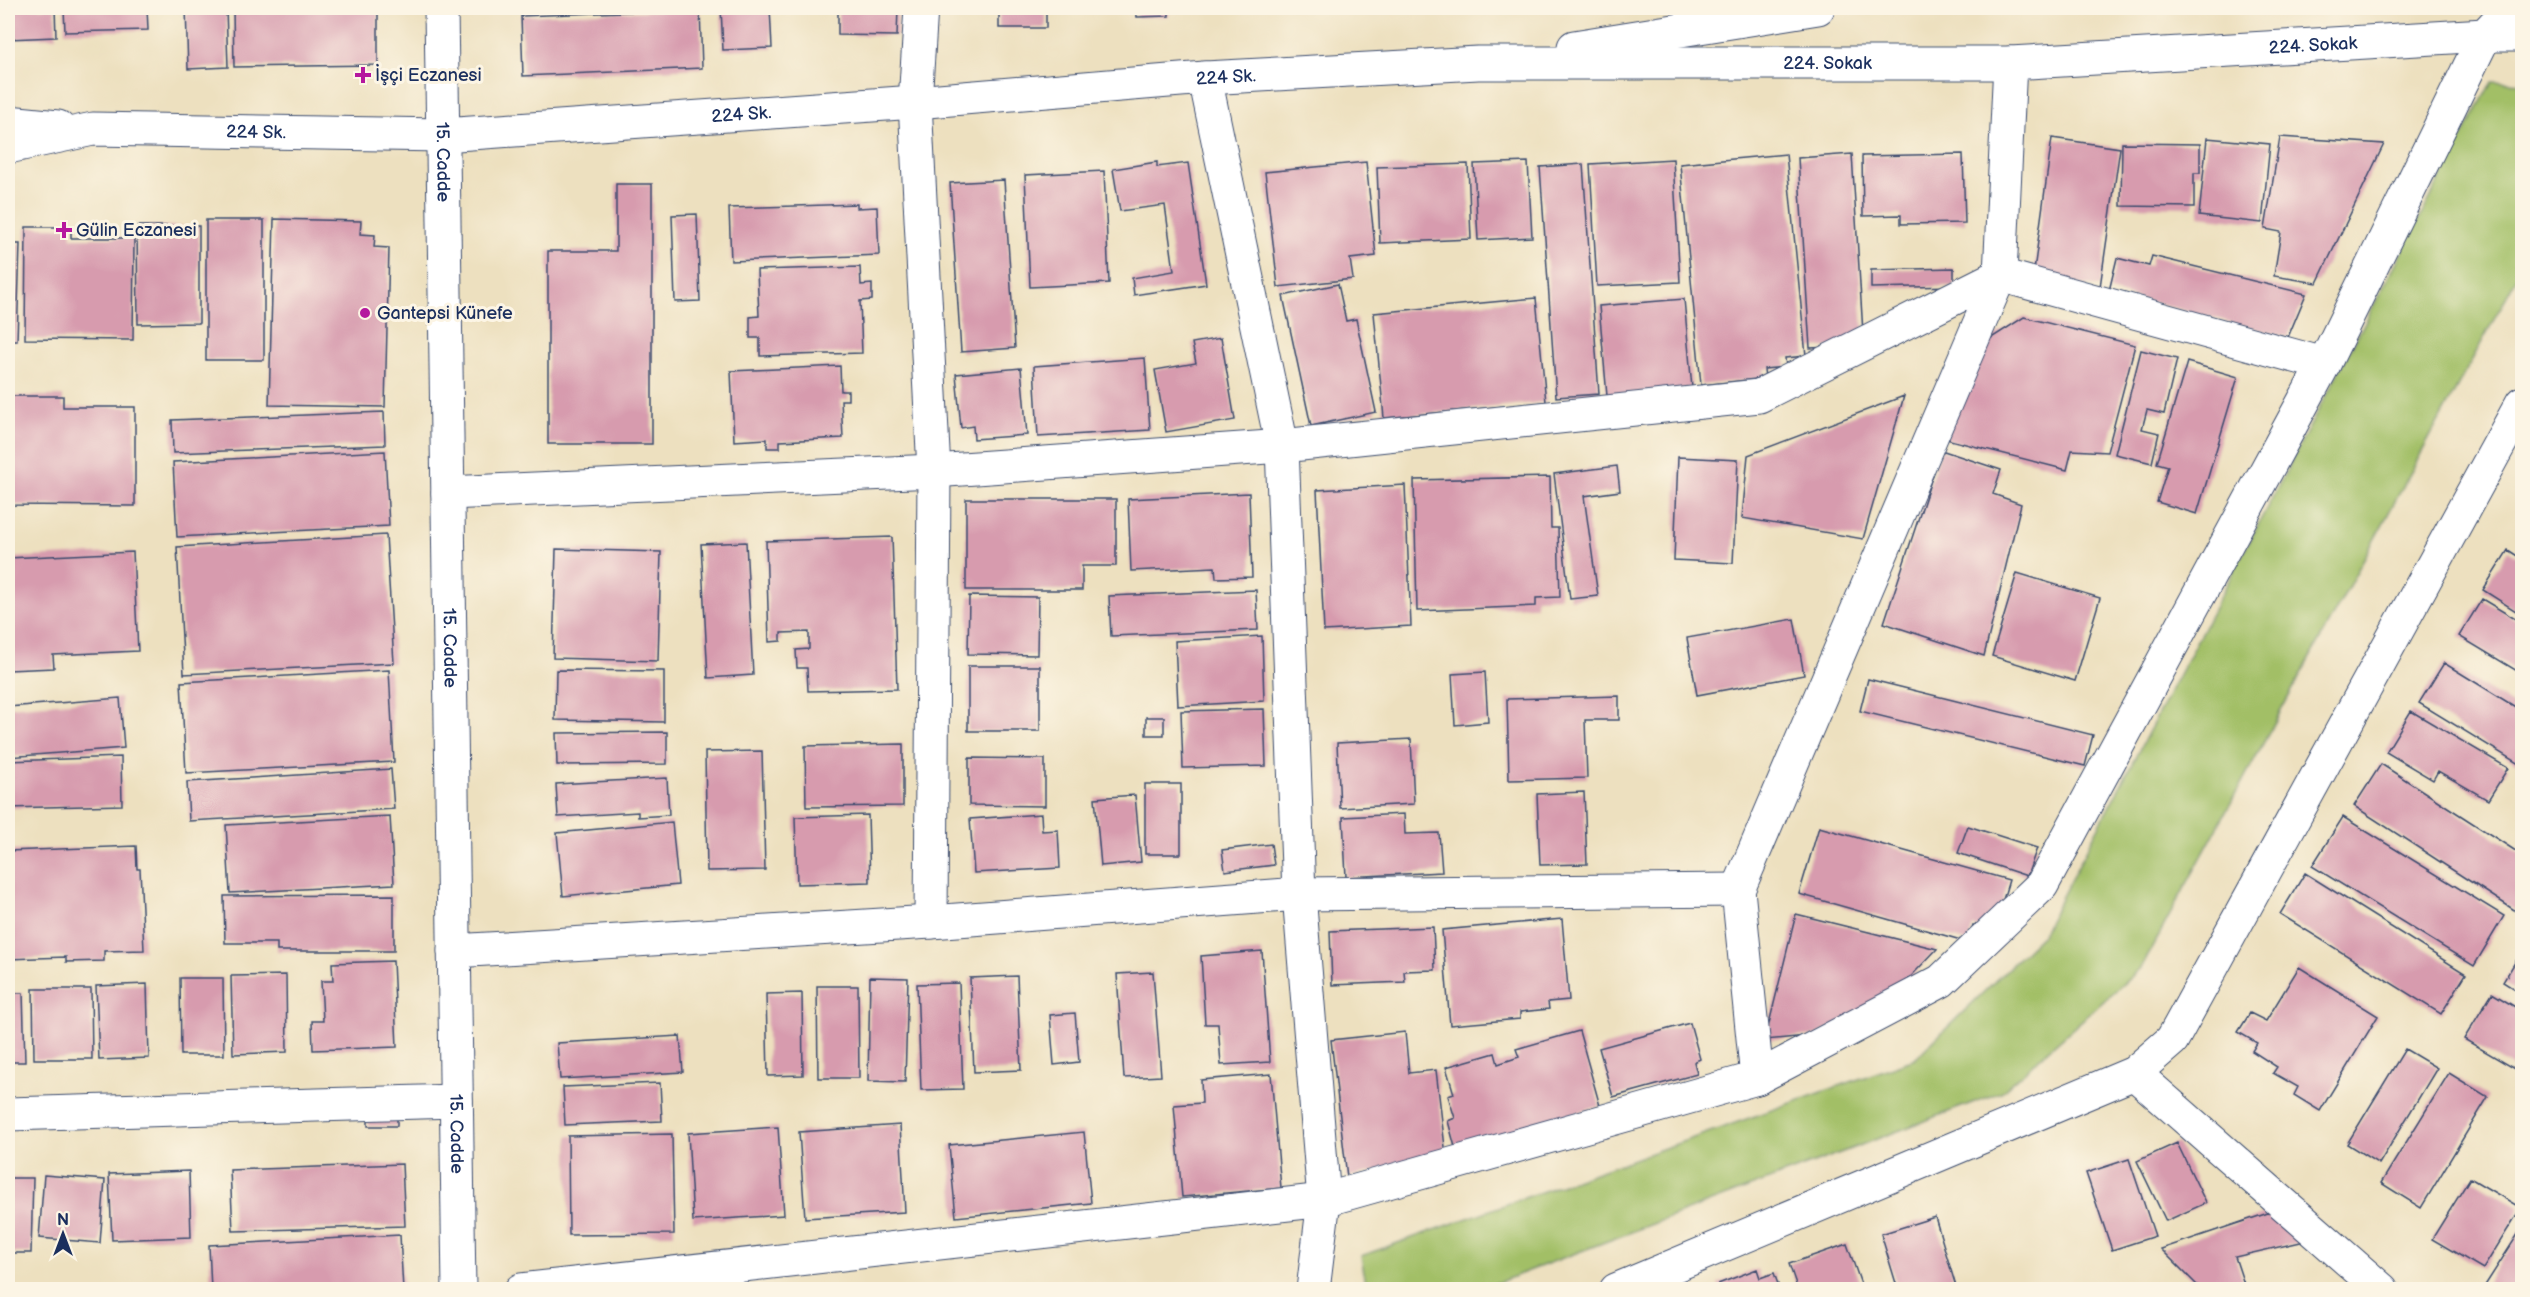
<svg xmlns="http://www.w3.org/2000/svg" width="2530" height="1297" viewBox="0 0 2530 1297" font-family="'Balsamiq Sans',sans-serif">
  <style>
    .green { fill: #a2bf66; stroke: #5e7762; stroke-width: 1.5 }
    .building { fill: #d79bae }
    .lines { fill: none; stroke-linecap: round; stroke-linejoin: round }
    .minor-casing { stroke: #3a4a6d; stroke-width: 35 }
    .major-casing { stroke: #3a4a6d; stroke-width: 35 }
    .minor { stroke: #fff; stroke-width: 33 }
    .major { stroke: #fff; stroke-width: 33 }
    .poi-dot { fill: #b5179e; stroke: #fcf5e5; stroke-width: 2 }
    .labels { text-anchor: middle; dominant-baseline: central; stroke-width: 6; stroke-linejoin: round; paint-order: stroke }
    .street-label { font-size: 18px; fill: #1b2f5e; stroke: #fcf5e5 }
    .poi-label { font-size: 18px; fill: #1b2f5e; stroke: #fcf5e5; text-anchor: start }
  </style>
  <rect width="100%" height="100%" fill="#fcf5e5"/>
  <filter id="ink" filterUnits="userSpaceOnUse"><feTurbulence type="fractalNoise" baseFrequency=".0167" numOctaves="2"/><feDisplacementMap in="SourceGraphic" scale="12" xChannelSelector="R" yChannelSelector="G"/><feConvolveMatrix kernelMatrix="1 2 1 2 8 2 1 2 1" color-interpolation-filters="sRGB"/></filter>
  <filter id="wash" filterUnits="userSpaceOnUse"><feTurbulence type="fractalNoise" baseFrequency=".008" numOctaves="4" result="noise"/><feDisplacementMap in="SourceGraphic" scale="24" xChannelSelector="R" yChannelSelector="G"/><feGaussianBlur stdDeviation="1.35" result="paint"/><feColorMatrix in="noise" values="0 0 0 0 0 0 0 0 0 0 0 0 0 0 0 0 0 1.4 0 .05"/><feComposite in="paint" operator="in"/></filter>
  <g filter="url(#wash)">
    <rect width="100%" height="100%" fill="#ede0bf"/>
    <path class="green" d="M2492,81L2522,83V268L2141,968L2001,1092L1481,1289H1367L1361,1256L1915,1059L2041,936Z"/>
    <g id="blocks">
      <path class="building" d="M8,8H55L56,37L8,39Z
        M64,8H147L148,30L65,32Z
        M186,8H226L228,67L188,69Z
        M233,8H378V65L234,67Z
        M721,8H770L772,48L723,50Z
        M838,8H898L897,36L838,35Z
        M999,8H1046V28H999Z
        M1136,8H1169V16L1137,17Z
        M700,9L702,68L523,76L521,16Z
        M2280,137L2384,144L2317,283L2274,276L2281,232L2265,229Z
        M2052,138L2120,148L2100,287L2033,278Z
        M2207,138L2270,144L2262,223L2199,216Z
        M2122,143L2200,144V173H2194V207L2121,206Z
        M1786,154L1806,356L1785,358L1786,367L1764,369L1765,378L1701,385L1680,164Z
        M1852,154L1863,333L1850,346L1810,348L1798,158Z
        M1963,154L1965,223L1901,224V215L1863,216L1862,156Z
        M1673,159L1680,282L1597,286L1590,164Z
        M1157,162V167L1188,163L1206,284L1134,295L1132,278L1174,271L1165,205L1120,211L1113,169Z
        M1366,162L1376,256L1350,259L1353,279L1278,287L1265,172Z
        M1528,162L1532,237L1478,240L1474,164Z
        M1468,164L1471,239L1380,243L1377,167Z
        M1583,164L1599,394L1556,397L1540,167Z
        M1104,171L1109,283L1030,287L1025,175Z
        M1004,180L1015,348L961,352L950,183Z
        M616,184H652V444H548V251H616Z
        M857,204V208L877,207L879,255L731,261L729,208Z
        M697,214L700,301L675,302L672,215Z
        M274,219L361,221L360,234L375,235L374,247L389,248L385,407L269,405Z
        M206,220H264V360H206Z
        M137,226H199V323L138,324Z
        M26,227H71V238H134L133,340L25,339Z
        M8,244H20L17,341H8Z
        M2152,256L2306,294L2288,337L2109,291L2117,258L2149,266Z
        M860,267L861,285L872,284V300L860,301L862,353L760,356V338H750V317L759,316L757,270Z
        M1954,268V286L1871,288V270Z
        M1338,284L1346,321L1356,319L1376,412L1311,426L1283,296Z
        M1536,298L1546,402L1384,418L1374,313Z
        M1684,299L1692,388L1607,396L1599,306Z
        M2024,317L2135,345L2107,452L2072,450L2067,470L1946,439L1968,353Z
        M1221,338L1235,420L1166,432L1155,370L1196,363L1192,343Z
        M2141,350L2177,359L2164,414L2147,410L2142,429L2159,433L2152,463L2115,454Z
        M1145,358L1150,430L1038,437L1034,366Z
        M2187,362L2238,377L2197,514L2157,502L2168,466L2157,463Z
        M840,366L841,391H848V400H841L843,438L780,441V448H767V439L734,441L731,371Z
        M1021,368L1027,435L974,439L973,426L961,428L956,374Z
        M8,396H63V407H135V506L8,505Z
        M1904,396L1863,539L1742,518L1748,455Z
        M384,412L385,445L173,453L172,420Z
        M1941,450L2001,470L1993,494L2021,504L1984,656L1884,623Z
        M385,451L389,526L177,537L173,462Z
        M1678,457L1738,460L1733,563L1674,560Z
        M1617,466L1620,491L1584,496L1598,596L1570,599L1554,474Z
        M1550,477L1551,528H1558L1560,597L1536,598V606L1417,611L1414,480Z
        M1405,485L1411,626L1324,631L1317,490Z
        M1249,493L1252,577L1216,578L1215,567L1131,571L1128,499Z
        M966,499H1116V566H1082V590H966Z
        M386,535L394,663L184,674L177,547Z
        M892,537L897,689L808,691L807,668H797L796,650L809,649V632L781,633V641L769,642L766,541Z
        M746,542L753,675L708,678L701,544Z
        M556,549L661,552L658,661L553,658Z
        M2508,550L2522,559V615L2483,590Z
        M133,552L138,651L53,655L54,668L8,670V558Z
        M2017,573L2100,598L2075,681L1992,656Z
        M1256,590L1258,630L1111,636L1109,596Z
        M969,596L1038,597L1037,655L968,654Z
        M2482,599L2522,623V674L2459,636Z
        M1794,619L1804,675L1697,695L1687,638Z
        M1262,636L1264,701L1178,706L1175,641Z
        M2444,663L2522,711V766L2419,703Z
        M968,666H1040V731H968Z
        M389,670L394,762L186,773L181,682Z
        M556,670L664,671V722L555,720Z
        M1485,672L1488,722L1455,725L1452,674Z
        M1868,679L2093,735L2085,766L1860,711Z
        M1619,696V720H1585L1587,778L1509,780L1507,699Z
        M120,698L124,748L8,757V707Z
        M1264,709L1266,766L1183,768L1181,711Z
        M2411,711L2508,768L2488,800L2438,771L2433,780L2386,752Z
        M1146,717H1164V735H1146Z
        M667,732V764L557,765L556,733Z
        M1411,739L1414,804L1340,808L1337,743Z
        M903,744V806L806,807L805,746Z
        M762,751L765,870L707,871L705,752Z
        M121,757L122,805L8,808V761Z
        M969,758L1045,759V806L969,805Z
        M2381,764L2522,855V915L2354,806Z
        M391,769L394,809L189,821L187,782Z
        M667,778L669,815L638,817V812L558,817L556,784Z
        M1145,784H1181V854H1145Z
        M1584,792L1587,864L1540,865L1537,794Z
        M1135,795L1141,862L1101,866L1095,798Z
        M1041,814L1042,831L1058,830L1060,868L974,873L970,819Z
        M1404,814L1405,834L1439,833L1442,872L1346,877L1343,817Z
        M868,815L870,882L797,884L795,817Z
        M390,816L394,884L230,893L226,825Z
        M2343,817L2504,916L2474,966L2312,866Z
        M672,822L678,885L563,896L557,833Z
        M1968,826L2037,848L2027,876L1958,853Z
        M1819,827L2009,880L1998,916L1988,914L1984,929L1973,926L1968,942L1799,894Z
        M1271,844L1274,865L1225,871L1222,850Z
        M136,846L137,869H140L144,950L104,951V961L66,962V957L8,959V851Z
        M2305,873L2466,974L2441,1014L2280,914Z
        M394,895V951H277V943H225L224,896Z
        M1796,914L1937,949L1896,992L1817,1035L1765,1040Z
        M1562,919L1569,1000L1548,1002L1549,1009L1520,1012V1019L1450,1025L1442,930Z
        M1433,927L1435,970L1404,971L1405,982L1332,985L1330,931Z
        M1262,951L1270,1062L1221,1065L1218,1024H1205L1201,956Z
        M2522,951V994L2503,982Z
        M393,961L397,1047L313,1050L312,1021H323L321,981H333L332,963Z
        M2299,967L2378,1016L2320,1111L2294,1095L2298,1087L2273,1073L2277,1067L2252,1051L2257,1043L2238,1032L2250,1013L2266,1021Z
        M1153,972L1161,1076L1124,1078L1117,974Z
        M286,975L287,1052L233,1054L231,976Z
        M1017,976L1021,1070L974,1072L970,978Z
        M870,977L908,978L905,1082L868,1081Z
        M180,978H223L224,1055H181Z
        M959,983L963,1089L921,1090L917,984Z
        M147,984L149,1058L99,1060L96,986Z
        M817,986H858L859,1078H818Z
        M33,989H91L92,1059H34Z
        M8,993H23L25,1062H8Z
        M802,993L803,1075L768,1076L766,994Z
        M2492,993L2522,1011V1073L2464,1039Z
        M1075,1013L1079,1062L1054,1065L1050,1015Z
        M1690,1023L1700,1059L1694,1062L1697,1074L1613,1097L1599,1048Z
        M1579,1031L1600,1106L1455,1147L1448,1121L1455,1118L1448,1096L1454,1094L1446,1067L1495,1053L1498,1064L1519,1057L1516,1049Z
        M1405,1032L1409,1073L1436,1070L1446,1156L1347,1177L1331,1040Z
        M680,1036L683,1072L560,1079L557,1043Z
        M2405,1049L2437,1068L2379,1164L2347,1144Z
        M2449,1073L2488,1097L2421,1208L2381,1183Z
        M1271,1074L1281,1188L1182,1197L1174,1105L1202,1103L1201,1080Z
        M660,1083L662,1121L565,1125L563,1087Z
        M368,1116H397V1126H368Z
        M900,1125L905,1212L805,1218L799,1132Z
        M778,1127L784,1215L693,1221L688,1133Z
        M1084,1132L1091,1203L956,1217L949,1145Z
        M672,1134L674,1234L569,1235L568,1136Z
        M2177,1143L2206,1203L2166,1221L2137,1161Z
        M2129,1159L2155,1236L2112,1250L2086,1173Z
        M402,1164L405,1226L233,1231L230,1170Z
        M189,1171L191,1237L112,1240L109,1174Z
        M44,1175L105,1180L100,1243L39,1238Z
        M8,1178H33L31,1253H8Z
        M2470,1178L2521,1208L2483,1269L2432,1239Z
        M2283,1208L2305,1241L2235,1257L2246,1290H2202L2161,1249Z
        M1935,1217L1957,1290H1898L1881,1234Z
        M2522,1228V1290H2489L2484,1287Z
        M400,1235L403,1290H211L209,1245Z
        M1847,1244L1863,1290H1798L1789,1264Z
        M1757,1269L1760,1278L1774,1273L1780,1290H1720L1718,1284Z"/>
    </g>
  </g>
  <g filter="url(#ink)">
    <use href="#blocks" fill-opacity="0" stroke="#3a4a6d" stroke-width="1.5"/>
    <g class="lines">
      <defs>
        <g id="minor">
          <path d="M921,8L915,102L934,471L931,922"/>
          <path d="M1574,47L1818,8"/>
          <path d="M1205,78L1282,446L1299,894L1324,1200L1313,1290"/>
          <path d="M8,122L58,127"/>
          <path id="s1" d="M8,147L93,129L443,135L915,102L1205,78L1478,63H2010L2485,35H2522"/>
          <path d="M448,493L934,471L1282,446L1759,396L2000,275L2324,364"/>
          <path d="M454,951L931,922L1299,894L1738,890"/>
          <path d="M2134,1073L2382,1290"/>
          <path d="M1757,1078L1738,890L2000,275L2010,63"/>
          <path d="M8,1114L456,1101"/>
          <path d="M521,1290L1324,1200L1757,1078L1941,981L2042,885L2324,364L2485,35L2510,8"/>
          <path d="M1616,1290L2134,1073L2172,1040L2522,403"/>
        </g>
        <g id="major">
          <path id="s2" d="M441,8L459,1290"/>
        </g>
      </defs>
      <use href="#minor" class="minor-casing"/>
      <use href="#major" class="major-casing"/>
      <use href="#minor" class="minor"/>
      <use href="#major" class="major"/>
    </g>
  </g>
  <g class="poi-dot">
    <path d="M360 66h6v6h6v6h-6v6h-6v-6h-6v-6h6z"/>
    <path d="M61 221h6v6h6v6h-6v6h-6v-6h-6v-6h6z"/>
    <circle cx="365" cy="313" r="6"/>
  </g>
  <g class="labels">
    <g class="street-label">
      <text stroke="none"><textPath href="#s1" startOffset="2310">224. Sokak</textPath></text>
      <text stroke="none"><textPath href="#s1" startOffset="1824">224. Sokak</textPath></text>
      <text stroke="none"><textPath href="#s1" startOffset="1222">224 Sk.</textPath></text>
      <text stroke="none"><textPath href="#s1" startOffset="736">224 Sk.</textPath></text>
      <text stroke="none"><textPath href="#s1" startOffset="250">224 Sk.</textPath></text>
      <text stroke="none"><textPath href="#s2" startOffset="154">15. Cadde</textPath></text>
      <text stroke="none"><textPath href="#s2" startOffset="640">15. Cadde</textPath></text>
      <text stroke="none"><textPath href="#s2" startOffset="1126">15. Cadde</textPath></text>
    </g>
    <g class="poi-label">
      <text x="375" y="75">İşçi Eczanesi</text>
      <text x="76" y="230">Gülin Eczanesi</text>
      <text x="377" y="313">Gantepsi Künefe</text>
    </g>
  </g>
  <rect width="2530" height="1297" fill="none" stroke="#fcf5e5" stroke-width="30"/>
  <g transform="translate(63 1234)" stroke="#fcf5e5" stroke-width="4.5" paint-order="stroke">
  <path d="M0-4.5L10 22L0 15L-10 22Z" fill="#1b2f5e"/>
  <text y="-9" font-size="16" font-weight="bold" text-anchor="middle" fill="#1b2f5e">N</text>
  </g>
</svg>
